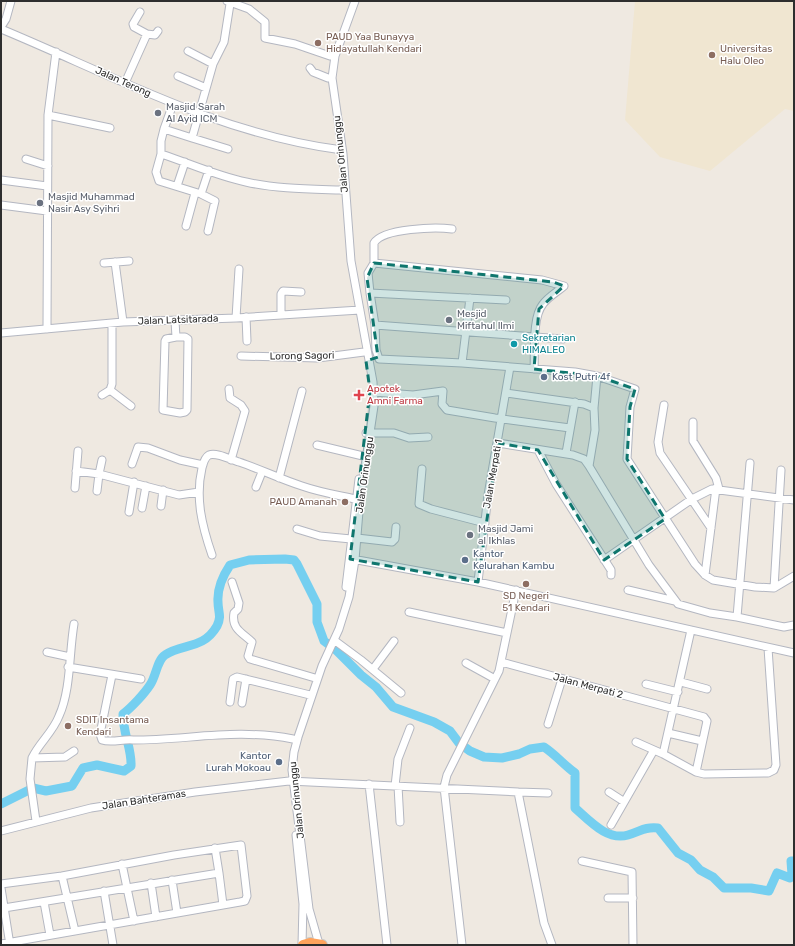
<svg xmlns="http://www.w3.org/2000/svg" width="795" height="946" viewBox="0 0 795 946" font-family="Rubik,sans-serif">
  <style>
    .education { fill: #f0e6d1 }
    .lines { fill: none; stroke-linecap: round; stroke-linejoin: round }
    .river { stroke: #75cff0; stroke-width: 9 }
    .minor-casing { stroke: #b4b7c1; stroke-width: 9 }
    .highway-casing { stroke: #c9c9c9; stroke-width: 12 }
    .minor { stroke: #fff; stroke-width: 7 }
    .highway { stroke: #ffa35c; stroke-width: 10 }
    .marked { fill: #0f766e; fill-opacity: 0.2; stroke: #0f766e; stroke-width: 3; stroke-dasharray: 8 5; stroke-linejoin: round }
    .education-dot { fill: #8d6e63; stroke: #fff; stroke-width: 1.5 }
    .worship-dot { fill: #6b7280; stroke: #fff; stroke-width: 1.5 }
    .culture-dot { fill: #0f9aa8; stroke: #fff; stroke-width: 1.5 }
    .service-dot { fill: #5c6f8a; stroke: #fff; stroke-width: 1.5 }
    .health-dot { fill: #e0444e; stroke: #fff; stroke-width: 1.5 }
    .labels { text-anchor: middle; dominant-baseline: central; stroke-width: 3; stroke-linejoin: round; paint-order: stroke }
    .education-label { font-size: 10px; fill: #785e54; stroke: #fff; text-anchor: start }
    .street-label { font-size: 10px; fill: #2e2e2e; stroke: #fff }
    .worship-label { font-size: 10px; fill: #5b616d; stroke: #fff; text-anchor: start }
    .culture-label { font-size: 10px; fill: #0d838f; stroke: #fff; text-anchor: start }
    .service-label { font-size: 10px; fill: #4e5e75; stroke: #fff; text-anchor: start }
    .health-label { font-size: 10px; fill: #be3a42; stroke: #fff; text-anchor: start }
  </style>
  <rect width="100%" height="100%" fill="#efe9e1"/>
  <path class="education" d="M635,1H794V111L785,109L710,171L660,157L625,120Z"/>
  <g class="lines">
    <path class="river" d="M285,559L294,560L297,564L317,604V622L324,641L336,650L361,675L376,687L393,707L434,722L450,731L459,743L470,751L484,757L502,758L519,754L530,749L544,747C556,755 564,765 575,773V808C590,821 607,841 628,835C642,831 643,827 658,828L678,853L691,860L700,870L713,877L724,888H751L769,891L777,873L790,878L792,875L791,861H794
      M1,804L33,788L46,791L72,786L83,768L97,765L124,771L131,766C132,749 123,734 123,714C132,707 144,694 150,685C156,677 157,660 165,655C183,643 203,650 217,626C222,616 218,612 218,602C217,588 222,577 230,565L249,560L285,559"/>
    <defs>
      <path id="minor" d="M227,1L249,9L265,22V38L295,44L330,56
        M140,12L133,24L134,27L147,34L155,35L158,31
        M1,27L6,19L11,1
        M1,29C112,75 221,135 342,150
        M188,51L213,64
        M310,68L313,72L328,78
        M178,76L206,88
        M125,83L147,34
        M173,104L164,129L192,138L213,64L224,42L230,4
        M48,115L110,128
        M164,129L161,141V154C189,163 217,176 246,182C276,189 309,189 341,190
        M192,138L228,149
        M161,154L156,172L159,181L201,194L215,201L208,231
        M26,159L48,166
        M1,180L47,186
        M177,186L185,162
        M201,194L209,170
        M1,205L47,211
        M186,226L195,193
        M115,262L123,322
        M104,263L129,261
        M374,263V243C383,228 436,227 452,229
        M370,293L375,325L376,350L379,359L462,363L575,372L597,376L635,389L630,407L627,459L695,564L705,575L713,580L755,587L774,588L794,576
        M506,300L370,293L368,273L374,263L542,280L564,286C557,292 548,297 543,304C532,317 535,352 534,369
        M281,315V294L283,291L301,292
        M246,317L247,341
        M236,318L239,269
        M175,321L176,337
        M375,325L563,339
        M47,329L48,115L56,52
        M1,333L123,322L236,318L360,310
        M176,337H185L188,339L187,410L185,412L180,413L163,410L165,341L166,339Z
        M241,356L318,358L364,352
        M462,363L470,298
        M229,389L230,398L241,405L245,411L231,460
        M110,390L131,406
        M374,392L413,395L443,391L442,404L447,410L495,418L570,428
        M506,393L584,404L594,408L595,430L589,466L649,565L678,604L710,613L737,617L750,463
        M102,395L110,390L112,384V323
        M664,405L658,442L660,453L711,528
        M594,408L597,376
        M693,422V441L716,478L719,489
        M366,433H394L409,438L428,437
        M498,443L573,455L584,459L589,466
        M317,445L363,456
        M538,450L556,484L611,570V575
        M566,453L575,402
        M102,460L99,474L179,495L199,492
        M132,464L138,447L148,448L180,460L203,465
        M422,469L419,504L431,509L485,523
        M76,471L99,474L97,491
        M279,478L302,391
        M256,487L262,472
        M75,488L78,451
        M161,506L163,490
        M142,508L146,486
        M129,512L134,482
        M297,529L320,536L351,539
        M357,538L392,542L395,539L396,527
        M212,555C202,526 195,498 202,468C203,464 205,457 209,455C217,452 231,460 239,462C260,469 280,479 302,486C319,492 337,495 355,499
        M352,559L478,582L794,653
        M604,560L692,499L712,489L794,500
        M705,575L716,488
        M232,582L239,603L238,609L234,613C231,629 243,633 252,642L248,656L250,659L315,678
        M478,582L488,495L510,367
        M346,587L359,479
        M774,588L781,470
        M628,590L675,601
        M409,612L507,633
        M737,617L784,627L794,625
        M334,640L361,660L401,693
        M47,652L70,657
        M501,662L704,717L707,721L696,772
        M466,663L495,679
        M68,667L141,679
        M373,669L394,641
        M112,675L100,734L102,740C111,743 123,739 133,740C188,740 237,728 293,739
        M681,682L707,689
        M646,684L678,692
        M230,702L233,679L237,677L310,695
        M242,703L246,679
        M548,724L562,679
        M668,733L702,741
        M636,742L663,754L691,630
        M74,751L65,757L32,758C39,743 53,732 59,716C71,690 69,653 74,624
        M663,754L696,772L704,774L768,773L774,770L776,765L768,648
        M32,758L30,779L36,821
        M369,784L387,945
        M395,786L398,759L410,728
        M398,786L400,822
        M518,792L548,793
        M609,792L623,801
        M611,825L654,750
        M1,831L91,808L195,792L289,781L518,792L544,923L552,945
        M296,835L303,904L302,945
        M582,861L632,872L633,945
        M219,873L223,905
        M172,880L177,913
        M151,883L156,917
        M1,884L62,876L75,931
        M1,888L10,945
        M104,891L113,945
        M608,898H633
        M44,902L50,935
        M4,908L127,888L122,864
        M134,921L127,888L219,873L215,848
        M1,944L240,902L245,901L247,896L241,845L174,855L62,876
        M319,944L309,909L292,770L294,752L298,737L322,666L339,629L349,597L355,560L360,499L374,406L373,382L351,261L343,154L332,78L335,56L355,1
        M462,945L444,787L447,775L499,671L516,590"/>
      <path id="highway" d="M303,945L310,943L322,945"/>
    </defs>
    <use href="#minor" class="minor-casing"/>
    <use href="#highway" class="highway-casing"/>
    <use href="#minor" class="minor"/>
    <use href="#highway" class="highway"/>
  </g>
  <path class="marked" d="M374,263L553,282L564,286L539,309L534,369L597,376L635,389L630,407L627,459L665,519L604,560L538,450L498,443L478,582L350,559L370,391L366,361L378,357L367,278Z"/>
  <g class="education-dot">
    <circle cx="318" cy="43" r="4"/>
    <circle cx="712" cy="55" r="4"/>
    <circle cx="345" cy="502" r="4"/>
    <circle cx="526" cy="584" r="4"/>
    <circle cx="68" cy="726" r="4"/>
  </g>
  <g class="worship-dot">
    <circle cx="158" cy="113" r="4"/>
    <circle cx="40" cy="203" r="4"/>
    <circle cx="449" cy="320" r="4"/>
    <circle cx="470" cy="535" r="4"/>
  </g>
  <circle class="culture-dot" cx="514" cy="344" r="4"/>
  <g class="service-dot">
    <circle cx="544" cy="377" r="4"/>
    <circle cx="465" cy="560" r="4"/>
    <circle cx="279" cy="762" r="4"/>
  </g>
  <path class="health-dot" d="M357 389h4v4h4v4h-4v4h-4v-4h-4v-4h4z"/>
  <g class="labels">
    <g class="education-label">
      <text x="326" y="37">PAUD Yaa Bunayya<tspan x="326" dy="12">Hidayatullah Kendari</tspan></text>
      <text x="720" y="49">Universitas<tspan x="720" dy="12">Halu Oleo</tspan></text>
      <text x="337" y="502" text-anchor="end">PAUD Amanah</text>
      <text x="526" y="596" text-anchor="middle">SD Negeri<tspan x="526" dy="12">51 Kendari</tspan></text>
      <text x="76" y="720">SDIT Insantama<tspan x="76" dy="12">Kendari</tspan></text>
    </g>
    <g class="street-label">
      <text transform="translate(123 82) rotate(24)">Jalan Terong</text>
      <text transform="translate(341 154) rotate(-96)">Jalan Orinunggu</text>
      <text transform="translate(178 320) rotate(-2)">Jalan Latsitarada</text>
      <text transform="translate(302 356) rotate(-1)">Lorong Sagori</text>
      <text transform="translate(493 474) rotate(-80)">Jalan Merpati 1</text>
      <text transform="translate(365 475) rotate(-82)">Jalan Orinunggu</text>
      <text transform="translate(588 686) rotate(15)">Jalan Merpati 2</text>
      <text transform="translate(144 800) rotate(-9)">Jalan Bahteramas</text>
      <text transform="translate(297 800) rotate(-96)">Jalan Orinunggu</text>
    </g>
    <g class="worship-label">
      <text x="166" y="107">Masjid Sarah<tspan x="166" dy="12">Al Ayid ICM</tspan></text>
      <text x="48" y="197">Masjid Muhammad<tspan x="48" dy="12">Nasir Asy Syihri</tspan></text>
      <text x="457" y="314">Mesjid<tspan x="457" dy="12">Miftahul Ilmi</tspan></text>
      <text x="478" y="529">Masjid Jami<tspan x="478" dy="12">al Ikhlas</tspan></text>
    </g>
    <g class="culture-label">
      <text x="522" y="338">Sekretarian<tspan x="522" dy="12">HIMALEO</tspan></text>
    </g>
    <g class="service-label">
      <text x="552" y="377">Kost Putri 4f</text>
      <text x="473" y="554">Kantor<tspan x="473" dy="12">Kelurahan Kambu</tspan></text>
      <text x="271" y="756" text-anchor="end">Kantor<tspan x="271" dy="12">Lurah Mokoau</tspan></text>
    </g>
    <g class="health-label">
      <text x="367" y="389">Apotek<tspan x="367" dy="12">Amni Farma</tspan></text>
    </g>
  </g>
  <rect width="795" height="946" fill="none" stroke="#2e2e2e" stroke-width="4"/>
</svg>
